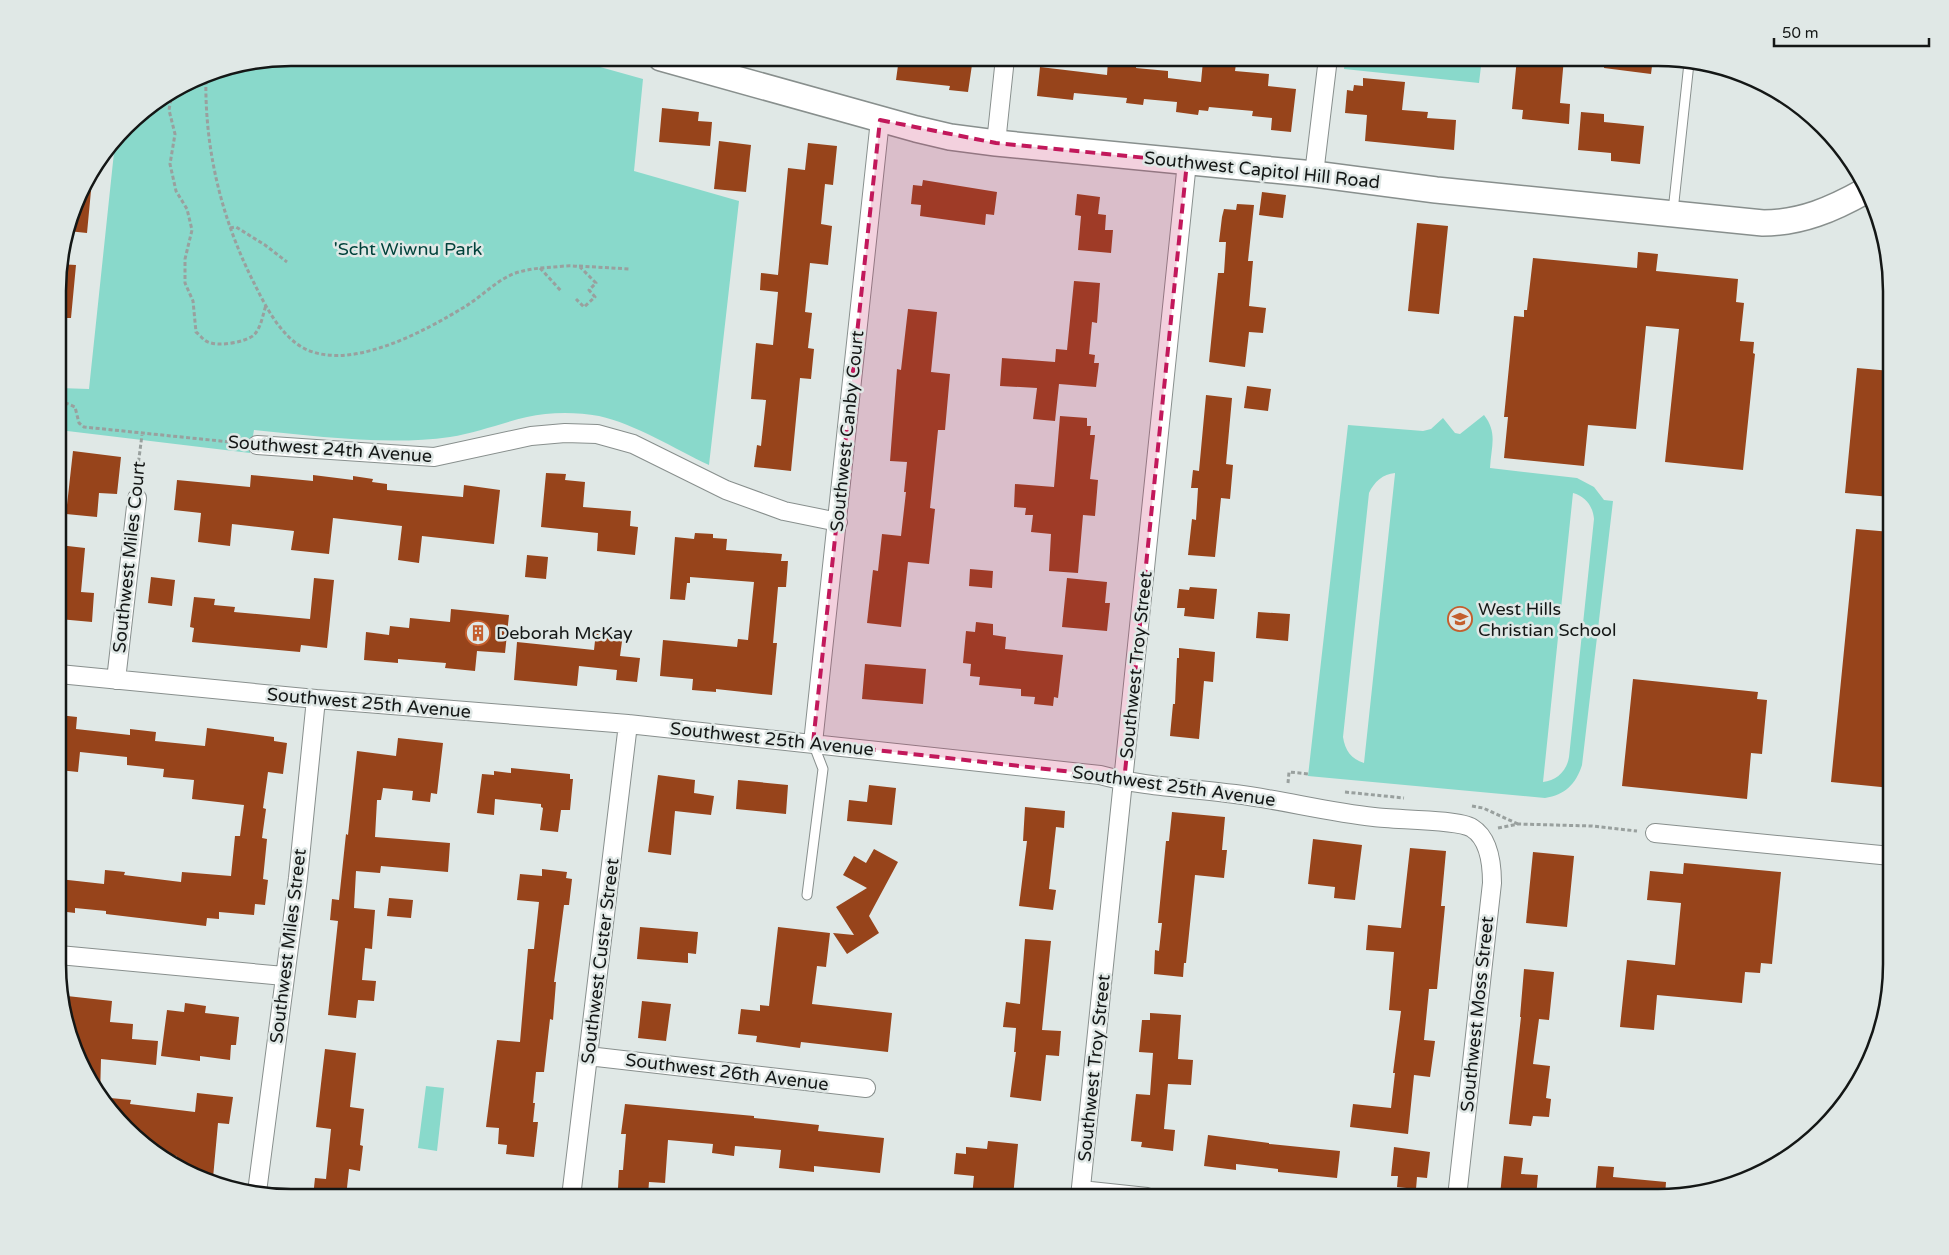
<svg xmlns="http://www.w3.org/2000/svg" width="1949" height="1255" viewBox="0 0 1949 1255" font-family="'Varela Round',sans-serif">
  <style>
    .green { fill: #89d9cb; fill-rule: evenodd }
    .building { fill: #97441b }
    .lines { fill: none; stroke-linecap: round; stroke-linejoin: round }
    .lane-casing { stroke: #888f8d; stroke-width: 11 }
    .street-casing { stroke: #888f8d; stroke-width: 20 }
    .secondary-casing { stroke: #888f8d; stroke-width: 28 }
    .path { stroke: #99a09e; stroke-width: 3; stroke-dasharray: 4 2.5; stroke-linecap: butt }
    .lane { stroke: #fff; stroke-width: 9 }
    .street { stroke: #fff; stroke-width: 18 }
    .secondary { stroke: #fff; stroke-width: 25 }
    .marked { fill: #c2185b; fill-opacity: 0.2; stroke: #c2185b; stroke-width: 4; stroke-dasharray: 10 6; stroke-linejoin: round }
    .labels { text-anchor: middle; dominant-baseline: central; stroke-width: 5; stroke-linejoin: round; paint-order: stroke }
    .street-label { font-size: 18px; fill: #141716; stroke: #e0e8e6 }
    .park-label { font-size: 18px; fill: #00423b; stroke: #e0e8e6 }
    .poi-label { font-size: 18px; fill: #141716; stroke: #e0e8e6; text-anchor: start }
    .rim { fill: none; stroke: #141716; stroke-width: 2.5 }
  </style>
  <rect width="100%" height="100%" fill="#e0e8e6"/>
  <path class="green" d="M291,58H568L643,79L634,171L739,201L709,465C675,449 635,424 599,416C576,412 549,412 527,417C501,423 476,433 450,437C387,446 317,436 254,430L250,453L59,430V388L89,389L115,143L137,116L202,75Z
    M1345,58H1482L1479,83L1344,69Z
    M1484,415C1498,433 1491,447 1490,468L1577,478L1594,487L1604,500L1613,501L1582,765C1576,784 1565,795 1545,798L1308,776L1348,425L1423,431L1431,429L1443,418L1455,433L1460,434ZM1395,473V474L1364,763C1351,759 1345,750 1343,737L1369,493C1374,482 1383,474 1395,473ZM1573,493C1585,496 1593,506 1594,519L1569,757C1567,771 1556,781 1543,782Z
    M426,1086L444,1088L437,1151L418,1148Z"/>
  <path class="building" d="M899,58H973L968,92L949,90L950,86L896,80Z
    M1517,58H1564L1560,103L1570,104L1569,124L1522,119L1523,110L1512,109Z
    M1605,58H1653L1651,74L1604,68Z
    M1108,60L1136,63V68L1168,71V78L1201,82L1203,61L1236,64L1235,71L1269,74L1268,86L1296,89L1291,132L1271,130L1272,118L1252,116L1253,111L1209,107L1208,111L1199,110L1198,115L1176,112L1177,102L1144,99L1143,105L1126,103L1127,98L1074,93L1073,100L1037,96L1040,67L1107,75Z
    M1363,78L1405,82L1402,110L1428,112L1427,118L1456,120L1454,150L1365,141L1367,115L1345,113L1347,90L1353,91L1354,85L1363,86Z
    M662,108L699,112L698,121L712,122L710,146L659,142Z
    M1581,112L1604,114V122L1644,126L1640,164L1611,161V153L1578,150Z
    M719,141L751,145L746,192L714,189Z
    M808,143L837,146L833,185L825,184L821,224L832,226L828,265L810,263L805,312L812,313L808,348L814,349L811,379L800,378L791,471L754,467L757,445L761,446L766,400L751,399L756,343L773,345L778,292L760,290L761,273L778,275L788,168L805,170Z
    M88,179L92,180L87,233L68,231L82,187Z
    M923,180L997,192L994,215L986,214L985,225L920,216L921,205L911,204L913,185L922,186Z
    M1262,192L1286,195L1283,218L1259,215Z
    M1077,194L1100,197L1098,214L1106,215L1105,230H1113L1111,253L1078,250L1081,216L1075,215Z
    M1237,204L1254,205L1248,261H1253L1249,306L1266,308L1263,333L1249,332L1245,367L1209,362L1218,273H1224L1226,242H1219L1222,217L1224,209L1236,210Z
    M1417,223L1448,226L1439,314L1408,311Z
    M1638,252L1658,254L1656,271L1738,279L1736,302L1744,303L1740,341L1754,342L1753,353L1755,354L1743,470L1665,462L1679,329L1646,326L1636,429L1588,425L1584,466L1504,458L1508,417H1504L1514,316L1524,317V310H1527L1533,258L1637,268Z
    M59,264L76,265L71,318H59Z
    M1074,281L1100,283L1097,323L1092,322L1089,354L1095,355L1094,363H1099L1096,387L1059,384L1055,421L1033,419L1037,388L1000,386L1002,358L1055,362L1056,349L1067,350Z
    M908,309L937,312L931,372L950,374L945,430H938L930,508L935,509L929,564L908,562L901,627L867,623L873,570L878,571L882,534L901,536L906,492H904L907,462L890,461L897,369L901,370Z
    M1857,368L1891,371V497L1845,493Z
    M1247,386L1271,389L1268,411L1244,408Z
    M1206,395L1232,398L1226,464L1233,465L1230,499L1221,498L1215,557L1188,555L1192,519L1196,520L1198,488H1191L1193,470L1199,471Z
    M1060,416L1087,418V426H1091L1090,435H1095L1090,479L1098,480L1095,516L1083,515L1078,573L1049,571L1051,534L1031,532L1033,515H1025L1026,508L1014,507L1015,484L1054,487Z
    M73,451L121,457L117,494L99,493L97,517L66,514Z
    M546,473L566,474L565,480L585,482L583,507L631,511L630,526L638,527L635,555L597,551L598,533L541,527Z
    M251,475L313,481V475L353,480V476L373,479L372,482L387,484V490L463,497L464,485L500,490L494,544L422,536L419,563L398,560L402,526L333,518L329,554L291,550L294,531L232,524L230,546L198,542L201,513L174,510L177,480L250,487Z
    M1856,529L1891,532V788L1831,782Z
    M695,533L713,534V538L727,539L726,550L782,554L781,561H788L786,587H778L773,643H777L772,695L716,689V692L692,690L693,679L660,676L663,640L737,647L738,639L748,640L754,582L690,577V583H687L685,600L670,599L675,537L694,539Z
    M59,545L85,548L81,592L94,593L92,622L59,619Z
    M527,555L548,557L546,579L525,577Z
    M970,569L993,571L992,588L969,586Z
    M151,577L175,580L172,606L148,603Z
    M314,578L334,580L327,648L301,645L300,652L192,642L194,628L190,627L194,597L215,599L214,605L235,607L234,612L310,619Z
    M1067,578L1107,582L1105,603H1110L1107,631L1062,627Z
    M1190,587L1217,589L1214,619L1184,616L1185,608H1177L1179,589L1189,590Z
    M451,609L509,615L505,653L477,651L475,671L445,668L446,663L398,659V663L364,660L366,632L389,635L390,626L409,628L410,618L450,622Z
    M1258,612L1290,614L1288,641L1256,638Z
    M976,622L993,624V635L1006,637L1005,649L1063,655L1058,698L1054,697L1053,706L1034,704L1035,697L1021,696V689L979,685L980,677L970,676L971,664L963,663L966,631L975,632Z
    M596,632L623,634L620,656L640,658L637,682L616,680L617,670L579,666L577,686L514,680L517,642L594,650Z
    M1179,648L1215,652L1213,682L1204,681L1199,739L1170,736L1173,704H1175L1177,658H1179Z
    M865,664L926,669L923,704L862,699Z
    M1633,679L1758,692L1757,699L1767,700L1762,754L1751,753L1747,799L1622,786Z
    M59,715L77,717L76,729L130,735V729L156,732L155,741L205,746L207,728L274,737V741L287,743L283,774L268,772L263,808L266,809L262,838L267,839L263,879L268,880L265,905L255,904L254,915L219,912V919L207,918L206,926L106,914V911L75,908V913L59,911V879L104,884L105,870L125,872L124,875L181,882L182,872L231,876L235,836H240L244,805L192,799L194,780L163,777L164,769L127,765V757L80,752L78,772L59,770Z
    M398,738L443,743L437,794L431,793L430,802L412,800L413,791L383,788L381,800H377L375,837L450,843L448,872L381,866L380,873L356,871L354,908L375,910L372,949L365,948L362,980L376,981L374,1001L358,1000L356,1018L328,1015L338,921L330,920L332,899L339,900L346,834L348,835L357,751L396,756Z
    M511,768L570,774V779H573L570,810H561L558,832L540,830L543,808L541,807V804L495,799L494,815L477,813L482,774L494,775V771L511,773Z
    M658,775L695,780L694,793L714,796L711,815L675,811L671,855L648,852Z
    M738,780L788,785L786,814L736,809Z
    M869,785L896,788L892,825L847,821L849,800L867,802Z
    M1025,807L1065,811L1064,828L1056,827L1049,889L1056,890L1053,910L1019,906L1027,841H1023Z
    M1172,812L1225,817L1222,850H1227L1224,878L1195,875L1186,963H1184L1183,977L1154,974L1155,950L1159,951L1162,923H1158L1166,841H1169Z
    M1313,839L1362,845L1355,900L1334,898L1335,887L1308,884Z
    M1410,848L1446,851L1441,906H1445L1437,989H1429L1424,1040L1435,1041L1430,1077L1414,1075L1408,1134L1350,1127L1353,1104L1391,1108L1395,1073H1393L1401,1011L1389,1010L1394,952L1366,950L1368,925L1401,928Z
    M874,849L898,862L869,916L879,933L847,954L833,933L854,935L836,907L867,888L843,875L854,856L866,863Z
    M1533,852L1574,856L1567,927L1526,923Z
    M1684,863L1781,872L1772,964L1761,963L1760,973L1745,972L1742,1003L1657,995L1654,1030L1620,1027L1627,960L1675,965L1681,903L1647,900L1650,871L1683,874Z
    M542,869L567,872L566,878L572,879L569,905H564L554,982H556L553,1020L550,1019L544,1072H536L533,1103H535L533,1122H538L534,1157L506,1154L507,1145L498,1144L499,1128L486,1127L497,1040L520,1042L528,949H534L539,902L517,900L520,874L542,876Z
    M389,898L413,900L411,918L387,916Z
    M640,927L698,932L696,954L688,953V963L637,959Z
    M778,927L830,933L826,967L817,966L812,1004L892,1013L888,1052L801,1042L800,1048L756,1042L757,1036L738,1034L741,1009L760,1011V1005L769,1006Z
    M1025,939L1051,941L1042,1030L1061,1031L1059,1056L1046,1055L1041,1101L1010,1097L1016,1052H1014L1016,1028L1003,1027L1006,1002L1020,1004Z
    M1524,969L1554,972L1549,1020L1539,1019L1533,1064L1550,1066L1546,1098L1551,1099L1549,1117L1533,1116L1531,1126L1509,1124L1521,1017H1520Z
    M67,996L112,1001L110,1022L133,1024L132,1039L158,1041L156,1065L101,1059L100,1097L97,1094L66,1011Z
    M642,1001L671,1004L666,1041L638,1038Z
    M185,1003L206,1006L205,1013L239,1017L236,1045H231L230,1060L200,1056V1061L161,1056L167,1010L184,1012Z
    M1150,1013L1181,1015L1178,1059L1193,1060L1191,1085L1168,1084L1164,1129L1175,1130L1173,1151L1141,1147L1142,1142L1131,1141L1136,1094L1150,1095L1153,1053L1139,1052L1142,1020H1150Z
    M325,1049L356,1053L350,1107L364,1109L360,1145L363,1146L360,1171L349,1169L346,1197H313L315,1178L326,1179L331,1129L316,1127Z
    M197,1093L233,1097L229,1124L218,1123L213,1178L198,1176L176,1165L177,1156L157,1154L100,1097L131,1100L130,1104L195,1112Z
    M625,1104L754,1116V1118L819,1125L818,1131L884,1138L880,1173L814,1166V1172L779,1168L781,1150L735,1146L734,1156L712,1153L713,1144L668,1140L665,1183L649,1182L648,1195L625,1193V1188H618L619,1170H623L626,1134H621Z
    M1208,1135L1269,1143V1144L1340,1151L1337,1178L1278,1172V1169L1236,1164V1170L1204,1166Z
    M988,1141L1018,1144L1013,1197H972L974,1176L954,1174L956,1153L966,1154V1147L987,1149Z
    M1394,1147L1430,1152L1427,1178L1417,1177L1416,1189L1397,1187L1398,1176H1391Z
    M1504,1156L1523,1158L1521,1174L1538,1175L1536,1197L1500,1195Z
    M1598,1166L1614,1167L1613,1177L1666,1182L1665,1197H1595Z"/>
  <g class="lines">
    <defs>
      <path id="lane" d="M1673,211L1689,63
        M807,895L823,769L813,743"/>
      <path id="street" d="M996,143L1005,58
        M1314,174L1328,58
        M257,445L434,457L531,436L565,433L597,434L633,444L726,490L784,511L838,522
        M59,674L316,699L628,724L1100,775C1144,787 1190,788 1235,794C1282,800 1328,812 1374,817C1395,820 1458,819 1472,828C1490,839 1492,865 1492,883L1457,1197
        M116,680L137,498
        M813,743L880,120
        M1655,833L1891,856
        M59,955L284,976
        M588,1056L866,1088
        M1081,1190L1147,1197
        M257,1192L298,878L316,699
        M571,1197L628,724
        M1080,1197L1187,162"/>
      <path id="secondary" d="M661,58L916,129L950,137L996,143L1314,174L1436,190L1763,223C1801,223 1833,209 1865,191"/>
    </defs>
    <use href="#lane" class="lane-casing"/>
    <use href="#street" class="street-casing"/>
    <use href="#secondary" class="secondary-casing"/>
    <path class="path" d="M206,74C204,147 221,218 254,283C265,305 277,329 297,344C343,377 425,331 466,306C482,296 496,281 513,274C526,269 540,268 554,267C563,266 573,265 580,267L596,283L589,290L595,297L584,307L576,299
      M172,93L169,110L175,134L170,164L176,191L187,209L192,230L185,259V283L193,301L196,332C200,335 204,341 208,342C219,347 246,342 254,335C261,328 263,314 266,305
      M230,228L236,227L265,245L287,262
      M579,266L629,269
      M540,268L562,292
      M59,400L75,407L79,423L84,427L240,443
      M136,481L142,435
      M1288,783L1289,772L1309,774
      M1345,792L1404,798
      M1472,806L1483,808L1518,824
      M1498,828L1518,824L1592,826L1637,831"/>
    <use href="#lane" class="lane"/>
    <use href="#street" class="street"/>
    <use href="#secondary" class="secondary"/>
  </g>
  <path class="marked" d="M880,120L996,143L1187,162L1124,782L1100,775L813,743Z"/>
  <defs>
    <symbol id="school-ring" viewBox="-11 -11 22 22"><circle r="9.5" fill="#e0e8e6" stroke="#c45e2d" stroke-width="1.5"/><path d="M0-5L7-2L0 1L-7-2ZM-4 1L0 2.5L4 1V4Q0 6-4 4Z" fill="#c45e2d"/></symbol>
    <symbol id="building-ring" viewBox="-11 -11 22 22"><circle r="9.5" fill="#e0e8e6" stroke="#c45e2d" stroke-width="1.5"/><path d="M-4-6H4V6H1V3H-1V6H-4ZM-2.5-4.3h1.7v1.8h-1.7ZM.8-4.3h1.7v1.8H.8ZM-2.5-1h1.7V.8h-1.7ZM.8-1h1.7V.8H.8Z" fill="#c45e2d"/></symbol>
  </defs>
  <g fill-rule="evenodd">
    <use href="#school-ring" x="1446" y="605" width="28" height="28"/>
    <use href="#building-ring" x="464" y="619" width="28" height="28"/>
  </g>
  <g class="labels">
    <g class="street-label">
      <text transform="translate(1262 170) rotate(6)">Southwest Capitol Hill Road</text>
      <text transform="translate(847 431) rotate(-84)">Southwest Canby Court</text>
      <text transform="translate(330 449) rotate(4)">Southwest 24th Avenue</text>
      <text transform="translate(129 557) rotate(-84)">Southwest Miles Court</text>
      <text transform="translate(1136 665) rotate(-84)">Southwest Troy Street</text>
      <text transform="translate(369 703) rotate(5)">Southwest 25th Avenue</text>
      <text transform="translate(772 739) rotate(6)">Southwest 25th Avenue</text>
      <text transform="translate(1174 786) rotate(8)">Southwest 25th Avenue</text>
      <text transform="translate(288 946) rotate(-83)">Southwest Miles Street</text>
      <text transform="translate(600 961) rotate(-83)">Southwest Custer Street</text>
      <text transform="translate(1477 1014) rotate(-84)">Southwest Moss Street</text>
      <text transform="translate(1094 1068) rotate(-84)">Southwest Troy Street</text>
      <text transform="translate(727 1072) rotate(7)">Southwest 26th Avenue</text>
    </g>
    <g class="park-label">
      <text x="408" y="249">'Scht Wiwnu Park</text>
    </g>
    <g class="poi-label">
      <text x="1478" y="609">West Hills<tspan x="1478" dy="21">Christian School</tspan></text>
      <text x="496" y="633">Deborah McKay</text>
    </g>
  </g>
  <path d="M0 0H1949V1255H0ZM291 66H1658A225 225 0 0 1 1883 291V964A225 225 0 0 1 1658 1189H291A225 225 0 0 1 66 964V291A225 225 0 0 1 291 66Z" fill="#e0e8e6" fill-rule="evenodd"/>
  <path class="rim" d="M291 66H1658A225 225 0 0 1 1883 291V964A225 225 0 0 1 1658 1189H291A225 225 0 0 1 66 964V291A225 225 0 0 1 291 66Z"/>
  <path d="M1774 38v8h155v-8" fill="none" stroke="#141716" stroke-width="2.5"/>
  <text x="1782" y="38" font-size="15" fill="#141716" stroke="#e0e8e6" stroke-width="4" paint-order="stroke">50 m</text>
</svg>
